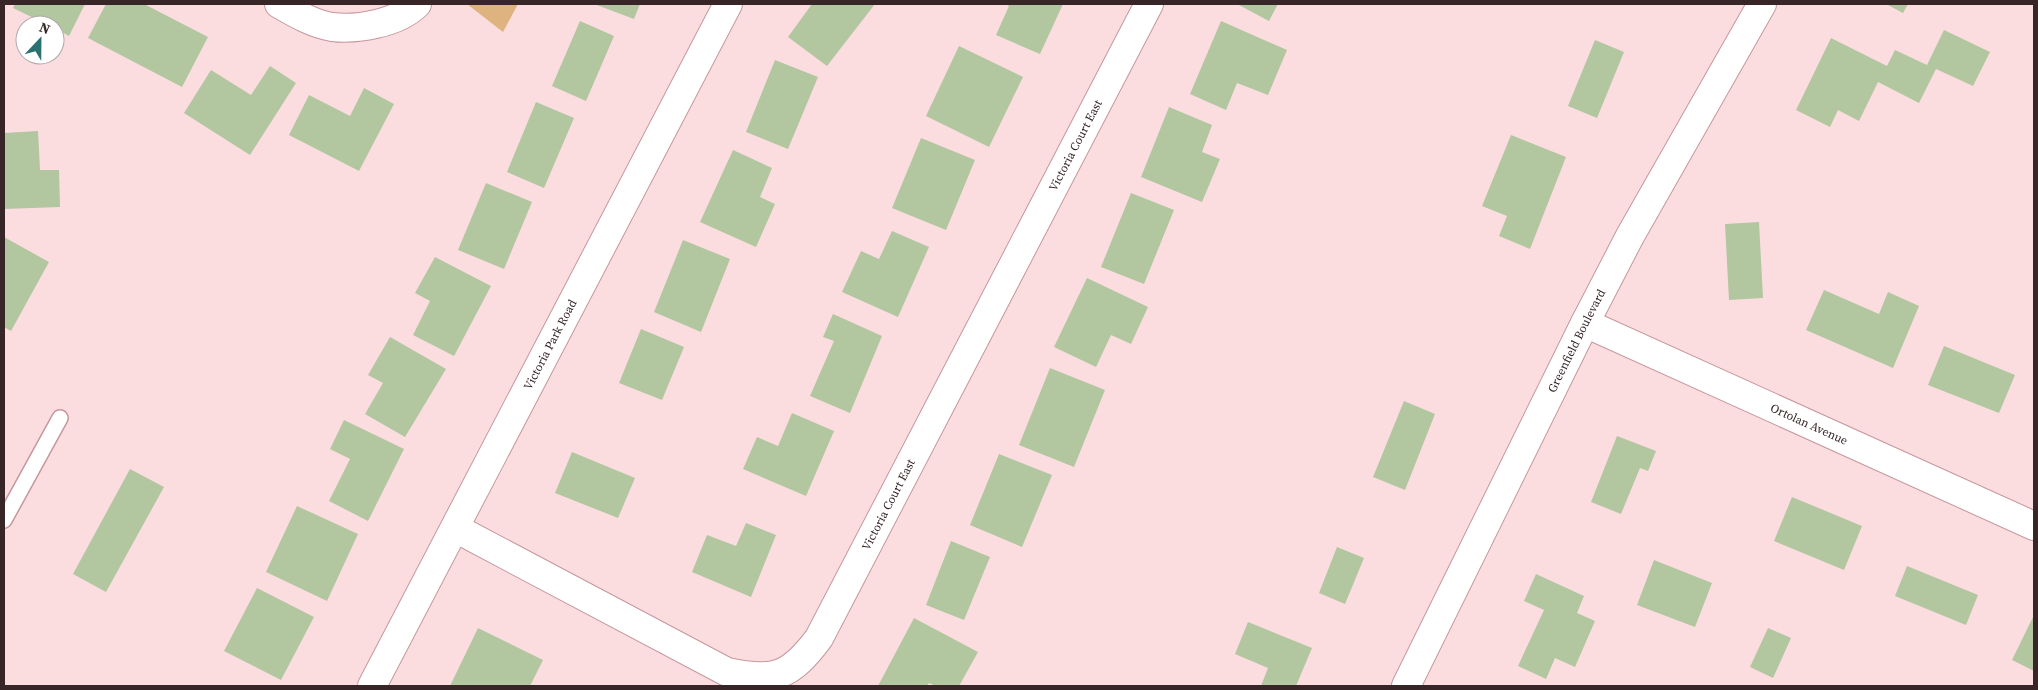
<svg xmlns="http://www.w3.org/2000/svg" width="2038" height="690" viewBox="0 0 2038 690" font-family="'Source Serif 4',serif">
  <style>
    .green { fill: #dfb380 }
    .building { fill: #b2c6a0 }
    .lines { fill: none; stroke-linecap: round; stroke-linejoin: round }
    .lane-casing { stroke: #c6979d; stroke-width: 18 }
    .street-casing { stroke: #c6979d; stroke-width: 30 }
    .lane { stroke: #fff; stroke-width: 15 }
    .street { stroke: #fff; stroke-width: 28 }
    .labels { text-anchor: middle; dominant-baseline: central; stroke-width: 4; stroke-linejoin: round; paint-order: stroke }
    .street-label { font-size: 12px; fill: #372527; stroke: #fff }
  </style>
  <rect width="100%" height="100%" fill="#fbdde0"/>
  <path class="green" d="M467,4H518L503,32Z"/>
  <path class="building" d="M15,4H85L69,36L55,28V25H48L13,8Z
    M106,4H144L208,37L182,87L88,38Z
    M594,4H640L634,19Z
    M812,4H875L827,66L788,37Z
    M1005,4H1063L1040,54L996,35L1009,6Z
    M1237,4H1278L1269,21Z
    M1886,4H1908L1903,13Z
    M580,21L614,36L586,101L552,86Z
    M1221,21L1287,50L1268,95L1237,83L1226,110L1190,94Z
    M1944,30L1990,52L1973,86L1936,69L1919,103L1878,82L1859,121L1838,110L1830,127L1796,110L1831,38L1887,66L1895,50L1927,65Z
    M1595,40L1624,52L1597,118L1568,106Z
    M959,46L1023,77L989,147L926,116Z
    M775,60L818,77L788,149L746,132Z
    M270,66L296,83L250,155L184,113L211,70L251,95Z
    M364,88L394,104L359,171L289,135L309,95L350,116Z
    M536,102L574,118L544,188L507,172Z
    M1169,107L1212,125L1202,152L1220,159L1202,202L1141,177Z
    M38,131L40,170H59L60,207L4,209V133Z
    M1511,135L1566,157L1530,249L1499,236L1507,216L1482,206Z
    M921,138L975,160L946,230L892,208Z
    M733,150L772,168L760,197L775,204L756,247L700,222Z
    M486,183L532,202L504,269L458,250Z
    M1131,193L1174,210L1144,284L1101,267Z
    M1759,222L1763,298L1729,300L1725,224Z
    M892,231L929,247L898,317L842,292L861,251L879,259Z
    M4,237L49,262L11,331L4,327Z
    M683,240L730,259L701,332L654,312Z
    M435,257L491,286L454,356L413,335L430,301L415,293Z
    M1087,278L1148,307L1131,344L1111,335L1096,367L1054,347Z
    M1824,290L1879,314L1888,292L1919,306L1893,368L1806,330Z
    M833,314L882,336L850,413L810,396L834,341L823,337Z
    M641,329L684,347L662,400L619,383Z
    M390,337L446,369L405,437L365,414L383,383L368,375Z
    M1944,346L2015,375L1999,413L1928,385Z
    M1050,368L1105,390L1074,467L1019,445Z
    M1404,401L1435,414L1405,490L1373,477Z
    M792,413L834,431L806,496L743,469L757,437L778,446Z
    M344,420L404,449L368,521L329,501L350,459L330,449Z
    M1617,436L1656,451L1648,471L1640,468L1621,514L1591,502Z
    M572,452L635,478L618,518L555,493Z
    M999,454L1052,475L1022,547L970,525Z
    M130,469L164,487L106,592L73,574Z
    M1792,497L1862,526L1844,570L1774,541Z
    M297,506L358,534L327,601L266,572Z
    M746,523L776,535L751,597L692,572L707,535L736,546Z
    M951,541L990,557L964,620L926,605Z
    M1337,547L1364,558L1345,604L1319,593Z
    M1654,560L1712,583L1695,627L1637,605Z
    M1907,566L1978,595L1966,625L1895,596Z
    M1536,574L1584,596L1577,613L1595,621L1575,667L1555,658L1546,679L1518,666L1544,610L1524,601Z
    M257,588L314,617L281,680L224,651Z
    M2033,617L2034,618V671L2012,660Z
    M914,618L978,652L959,686H936L929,683L927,686H878Z
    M1248,622L1312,648L1296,686H1261L1268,668L1235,654Z
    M478,628L543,660L530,686H450Z
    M1768,628L1791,638L1773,678L1750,667Z"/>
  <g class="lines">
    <defs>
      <path id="lane" d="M4,520L60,418"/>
      <g id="street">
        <path d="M279,4C295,13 313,24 332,27C358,30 398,23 417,4"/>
        <path id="s1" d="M1585,323L2034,526"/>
        <path id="s2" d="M455,528L727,672C774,682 790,677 819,638L1149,4"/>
        <path id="s3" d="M372,686L728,4"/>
        <path id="s4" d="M1406,686L1585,323L1630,236L1762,4"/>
      </g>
    </defs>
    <use href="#lane" class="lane-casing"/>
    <use href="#street" class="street-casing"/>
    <use href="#lane" class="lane"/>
    <use href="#street" class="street"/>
  </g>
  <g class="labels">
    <g class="street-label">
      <text stroke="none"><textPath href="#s2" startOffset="970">Victoria Court East</textPath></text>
      <text stroke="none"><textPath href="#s4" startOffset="385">Greenfield Boulevard</textPath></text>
      <text stroke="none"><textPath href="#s3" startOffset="385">Victoria Park Road</textPath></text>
      <text stroke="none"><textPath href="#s1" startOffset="246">Ortolan Avenue</textPath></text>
      <text stroke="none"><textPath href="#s2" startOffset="565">Victoria Court East</textPath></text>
    </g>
  </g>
  <rect width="2038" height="690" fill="none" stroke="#372527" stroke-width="10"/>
  <g transform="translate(40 40) rotate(22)"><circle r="24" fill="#ffffff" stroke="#afa8a9"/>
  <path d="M0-4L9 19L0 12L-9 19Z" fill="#29726f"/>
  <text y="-8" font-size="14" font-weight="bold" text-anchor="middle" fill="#372527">N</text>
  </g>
</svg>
